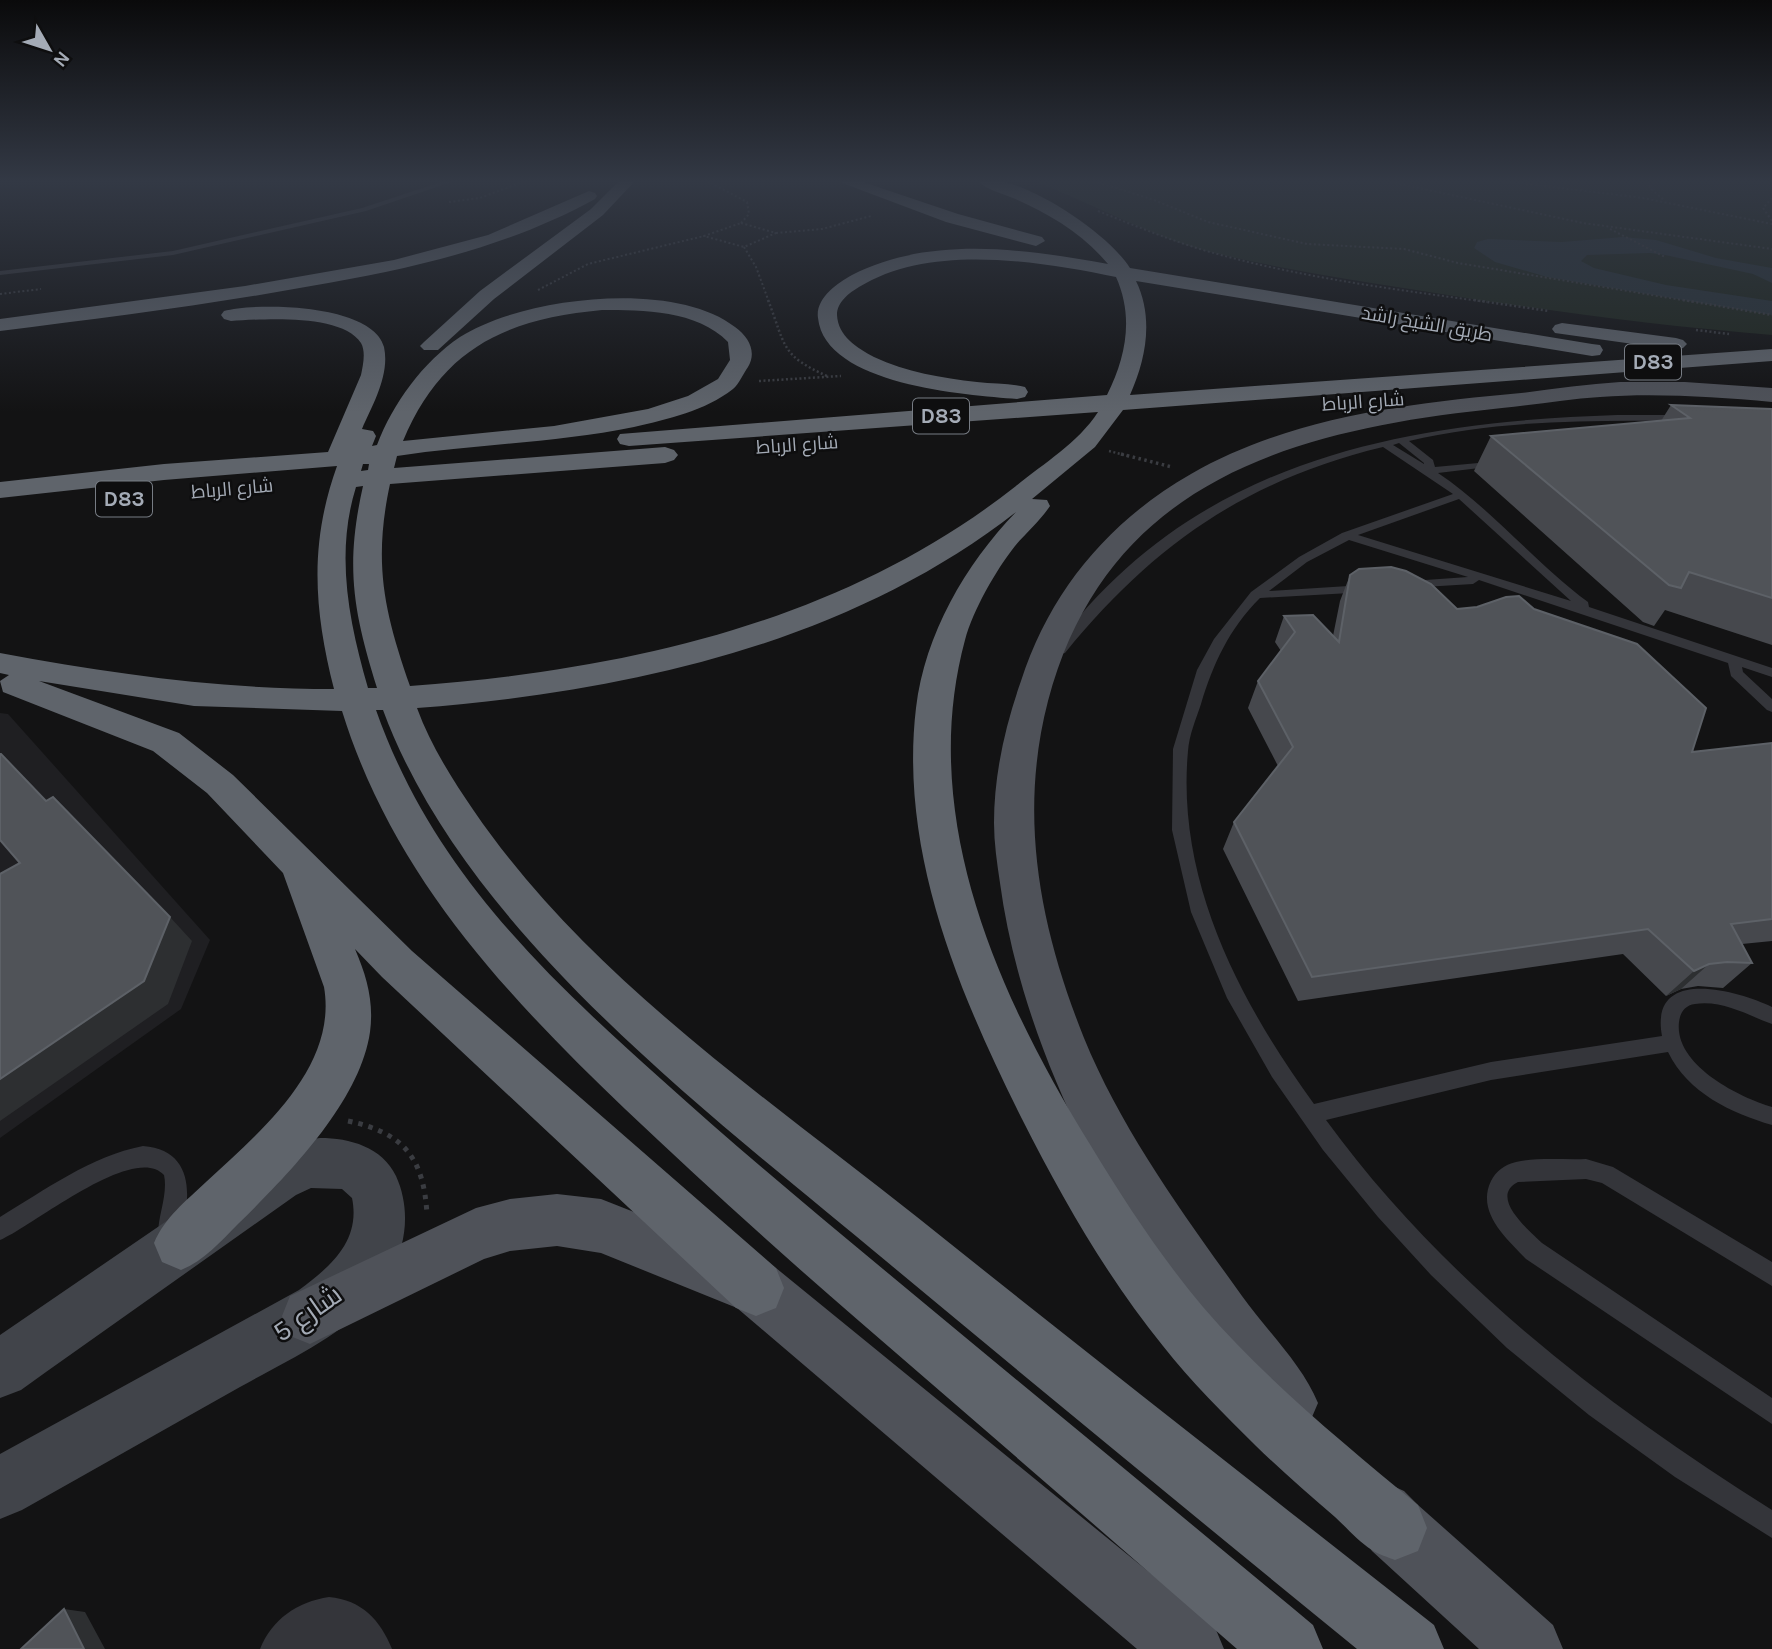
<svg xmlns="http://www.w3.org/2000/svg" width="1772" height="1649" viewBox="0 0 1772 1649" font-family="Karla,Cairo,sans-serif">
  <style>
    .built { fill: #1f1f22 }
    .green { fill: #1f271f }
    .water { fill: #293339 }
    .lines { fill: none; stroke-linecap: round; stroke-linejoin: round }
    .path-far3 { stroke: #3a3c41; stroke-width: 2; stroke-dasharray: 2 2.5; stroke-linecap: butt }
    .path-far2 { stroke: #3a3c41; stroke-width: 2.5; stroke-dasharray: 2 2.5; stroke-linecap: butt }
    .path-far1 { stroke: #3a3c41; stroke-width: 3.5; stroke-dasharray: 2.5 3.5; stroke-linecap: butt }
    .path { stroke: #3a3c41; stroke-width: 5; stroke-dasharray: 4.5 6; stroke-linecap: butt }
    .lane { fill: #34353a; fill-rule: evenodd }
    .street { fill: #34353a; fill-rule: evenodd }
    .secondary { fill: #41444a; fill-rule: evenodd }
    .primary { fill: #4f5259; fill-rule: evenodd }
    .highway { fill: #5f646b; fill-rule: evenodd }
    .wall { fill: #46484d }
    .shaded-wall { fill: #2d2f31 }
    .building { fill: #505358; stroke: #5d6167; stroke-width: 2 }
    .labels { text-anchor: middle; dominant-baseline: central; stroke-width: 5; stroke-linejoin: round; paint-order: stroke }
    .far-street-label { font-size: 19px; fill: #a4abb6; stroke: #0e0e0f }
    .shield { fill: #0e0e0f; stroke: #777c84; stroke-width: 2 }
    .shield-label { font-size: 21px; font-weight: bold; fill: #a4abb6 }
    .near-street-label { font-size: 28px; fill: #a4abb6; stroke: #0e0e0f }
  </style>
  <rect width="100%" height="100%" fill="#131314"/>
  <path class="built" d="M0,713L8,714L210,940L181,1009L0,1138Z"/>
  <path class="green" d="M1033,181H1772V335C1659,326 1547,311 1435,293C1360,281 1284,270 1210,252C1148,236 1093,203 1033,181Z"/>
  <path class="water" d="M1623,237L1656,240L1716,258L1772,268V283L1753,274L1665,255L1650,253L1587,255L1581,261L1594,268L1666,285L1772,301V315L1547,277L1495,262L1474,248L1477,242L1488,239L1562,242Z"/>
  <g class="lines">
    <path class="path-far3" d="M707,181L747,202L749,214L741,223
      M1094,181L1154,200L1208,222L1307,244L1404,249L1458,263L1694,302
      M1386,181L1583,223L1772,249
      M1504,181L1643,198L1772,224
      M1648,181L1650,188L1665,201
      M1772,198L1763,208L1772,221
      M449,202L480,198L525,181
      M1098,211C1133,225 1167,239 1203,250C1296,277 1392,289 1487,302
      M741,223L776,233L744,247L704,236Z
      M1610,229L1665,257
      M776,233L822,229L871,216
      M744,247L756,267L769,302
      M538,290L588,264L704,236
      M0,294L41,289"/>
    <path class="path-far2" d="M768,300C786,346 780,355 827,376
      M1474,300L1549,311
      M1683,300L1772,315
      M1696,330L1729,334
      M759,381L841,376
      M1109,451L1128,456"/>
    <path class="path-far1" d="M1121,454L1172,467"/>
    <path class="path" d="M348,1121C404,1133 424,1158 427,1215"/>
    <path class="lane" d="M444,181H454L366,211L173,255L0,275V271L173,251L362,208Z
      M1617,415H1681L1686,418L1681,421C1591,420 1497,420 1409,441L1433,460L1435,467L1500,461L1501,463L1496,466L1438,473C1493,510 1535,563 1588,602L1589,607L1772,668V677L1742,667L1743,672L1772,699V712L1767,710L1731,676L1728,663L1479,580L1473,584L1407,588L1405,585L1411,581L1468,577L1349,540L1307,562L1269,591L1364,585L1370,589L1368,592L1260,598C1229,629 1213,664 1201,704C1196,719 1189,735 1188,751C1176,881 1240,1002 1314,1104L1491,1062L1662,1036C1649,966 1736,990 1772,1007V1024C1747,1015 1723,1000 1695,1004C1685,1005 1680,1013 1679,1022C1674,1065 1739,1097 1772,1107V1125C1731,1113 1688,1093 1668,1052L1491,1080L1326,1120C1444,1282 1605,1405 1772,1510V1538L1675,1477L1589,1415L1507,1348L1431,1275L1378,1217L1323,1150L1272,1077L1227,998L1191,912L1172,830L1173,749L1197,670L1214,639L1251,592L1299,557L1342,533L1453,494L1383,447C1246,480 1153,545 1065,653L1060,654L1053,650C1190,461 1399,422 1617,415ZM1399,443L1424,463V464L1393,445ZM1459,499L1571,601L1358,535Z
      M143,1146C198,1150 192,1205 176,1244L168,1247L160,1244C153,1225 169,1198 164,1175C134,1142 33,1226 0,1240V1217C45,1190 91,1156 143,1146Z
      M1586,1159L1613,1167L1772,1262V1286L1602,1183L1586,1179L1518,1182C1488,1197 1530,1231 1542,1243L1772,1398V1424L1526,1259C1506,1238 1476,1212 1491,1181C1496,1171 1504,1165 1516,1162C1537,1157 1564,1160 1586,1159Z"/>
    <path class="street" d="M329,1597C362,1600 380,1620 392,1649H260C272,1619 297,1602 329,1597Z"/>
    <path class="secondary" d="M320,1138C350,1138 382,1147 396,1176C414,1216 404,1261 376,1295C342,1337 286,1361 240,1387C167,1428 95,1469 22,1510L0,1519V1454L299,1290C330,1267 361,1241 352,1198L342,1189L311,1188L296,1195L46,1372L21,1390L0,1398V1335L247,1166L304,1140Z"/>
    <path class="primary" d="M1620,382H1685L1772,388V402C1715,397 1657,393 1600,397C1567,399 1535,405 1502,408C1297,429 1107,478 1048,701C1018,817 1040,928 1084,1038C1122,1131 1184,1215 1242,1296C1267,1331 1302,1364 1318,1403L1309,1424L1288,1433L1267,1424L1257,1412C1140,1261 1026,1075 1000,883C997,863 994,843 994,823C994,775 1005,726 1021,681C1050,591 1109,521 1191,474C1290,417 1410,403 1521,393C1554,389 1587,384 1620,382Z
      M557,1194L601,1199L776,1268L1214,1625L1224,1649H1137L737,1308L601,1253L557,1246L510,1251L484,1259L310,1344L290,1336L282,1316L290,1296L476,1208L510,1199Z
      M1382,1481L1404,1491L1418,1505L1553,1625L1563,1649H1479L1372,1551L1360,1535L1350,1513L1360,1491Z"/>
    <path class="highway" d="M619,181H635L603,215L494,299L438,350H424L420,346L424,342L480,291L591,209Z
      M837,181H860L958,214L1042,237L1045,241L1036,246L946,222Z
      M978,181C985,181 993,180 1000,181C1040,189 1108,234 1130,268L1592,344L1600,345L1603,350L1600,355L1592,356L1136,281C1154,318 1146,359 1130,395L1772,349V361L1123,410L1095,447L1032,499L1047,500L1050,506C1040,521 1026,533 1015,546C996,570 973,610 965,640C917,818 999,997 1091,1146C1125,1202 1161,1257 1203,1307C1267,1381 1343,1443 1418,1505L1427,1528L1418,1551L1395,1560C1388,1557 1379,1555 1372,1550C1359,1542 1347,1528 1335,1517C1308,1494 1282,1471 1256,1446C1224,1414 1191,1382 1163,1346C1107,1277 1062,1198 1022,1119C959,993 899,852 916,708C925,634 965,565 1016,512C847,644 626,692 417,708C430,744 452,779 474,811C587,976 762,1094 917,1217C1088,1354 1261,1489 1434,1625L1444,1649H1357C1199,1520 1042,1391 886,1261C709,1113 465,932 383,710H376C431,866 540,971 661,1079C733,1144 808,1207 883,1269C1026,1388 1170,1506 1313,1625L1323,1649H1237C1111,1539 985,1430 859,1321C779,1252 701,1181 625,1109C504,993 393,875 342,711L194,706L39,681L179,733L233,775L412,951L776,1268L784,1288L776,1308L756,1316L736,1308L382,977L355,949C367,977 374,1002 370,1032C360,1102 287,1176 238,1224C220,1242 205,1260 181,1270L162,1262L154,1243C165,1217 186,1201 206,1182C259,1133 338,1068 324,987L283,873L207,793L153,751L3,692L0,681L9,675L0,673V653C114,674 218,689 334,689C314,610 309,544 337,466L164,480L0,498V482L164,464L328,452L361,375C363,365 366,352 361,343C342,313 262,319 231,321L224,319L221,315L224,311C258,302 373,304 384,347C390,375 373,404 362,429L373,431L376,436L372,446L377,445C393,403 423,362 460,337C522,297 674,279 735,327C749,337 757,352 748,367C743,374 739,384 733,389C705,411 668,419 634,427C556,443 476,444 397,456L394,468L665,447L674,450L678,455L674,460L665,463L390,484C373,563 384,611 410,686C626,670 842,623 1016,486C1044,463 1078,443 1098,412L629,446L620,444L617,439L620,434L1107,395C1126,357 1134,317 1116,277C1038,261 930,243 859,287C849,293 837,302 837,315C838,336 857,348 874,357C906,372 942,378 977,382C993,384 1010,383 1025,387L1028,392L1025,397L1017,399C966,395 825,385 818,318C815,299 837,283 852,275C930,235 1026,249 1108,264C1082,233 1049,214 1013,198C1001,193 987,190 978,181ZM602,310C643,310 697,310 728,342L730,360L718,379L688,396L648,409L554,426L403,441C442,348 506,319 602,310ZM363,464H369L368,470L361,471ZM363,486C345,566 353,611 377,688H368C349,622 335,554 356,487Z
      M589,191L595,193L597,196L595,199C506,248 410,269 311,286C208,305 104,318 0,331V319L245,286L394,260L488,235Z
      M1562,323L1676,338L1683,340L1687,344L1683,348L1676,350L1555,333L1552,329L1555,325Z"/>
  </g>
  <path class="wall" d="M1671,405L1772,409V645L1665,610L1654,626L1643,622L1474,471L1491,436L1661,421Z
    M1350,575L1457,609L1692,752L1772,743V941L1742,944L1752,963L1723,988L1698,986L1681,989L1666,996L1623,954L1298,1001L1223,849L1234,822L1278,766L1248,708L1258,681L1281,651L1275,642L1284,616L1333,636L1340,601Z"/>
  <path class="shaded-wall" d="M170,917L192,941L168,1004L0,1121V1079Z
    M1709,964L1681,989L1666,996L1694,971Z
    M64,1609L85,1612L105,1649H84Z"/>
  <path class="building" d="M1671,405L1772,409V598L1689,572L1681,588L1669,585L1491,436L1690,418Z
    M1391,567L1406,571L1431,584L1457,609L1477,607L1506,597L1519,596L1534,609L1637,644L1706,708L1692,752L1772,743V919L1731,924L1752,963L1727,962L1709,964L1694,971L1648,929L1312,977L1234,822L1293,747L1258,681L1295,632L1284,616L1313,615L1339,642L1350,575L1359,569Z
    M0,754H1L46,801L53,797L170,917L144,981L0,1079V874L20,863L0,840Z
    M64,1609L84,1649H21Z"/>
  <linearGradient id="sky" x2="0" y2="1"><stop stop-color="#0a0a0b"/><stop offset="0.44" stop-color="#333945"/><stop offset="1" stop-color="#333945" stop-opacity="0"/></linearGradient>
  <rect width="1772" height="412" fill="url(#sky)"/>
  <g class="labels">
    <g class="far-street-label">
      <text transform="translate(1427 324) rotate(10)">طريق الشيخ راشد</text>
      <text transform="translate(1363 402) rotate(-4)">شارع الرباط</text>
      <text transform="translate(797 445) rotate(-4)">شارع الرباط</text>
      <text transform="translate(232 489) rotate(-5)">شارع الرباط</text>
    </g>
    <g class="shield">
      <rect x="1625" y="344.5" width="56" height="35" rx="5"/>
      <rect x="913" y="398.5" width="56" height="35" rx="5"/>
      <rect x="96" y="481.5" width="56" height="35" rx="5"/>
    </g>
    <g class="shield-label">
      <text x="1653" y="362">D83</text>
      <text x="941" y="416">D83</text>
      <text x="124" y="499">D83</text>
    </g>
    <g class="near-street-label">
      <text transform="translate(307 1313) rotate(-35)">شارع 5</text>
    </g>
  </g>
  <g transform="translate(49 49) rotate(129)" stroke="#0e0e0f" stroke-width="5" paint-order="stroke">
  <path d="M0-5L12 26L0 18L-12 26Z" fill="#a4abb6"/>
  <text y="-10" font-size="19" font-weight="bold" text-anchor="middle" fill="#a4abb6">N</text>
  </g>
</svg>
